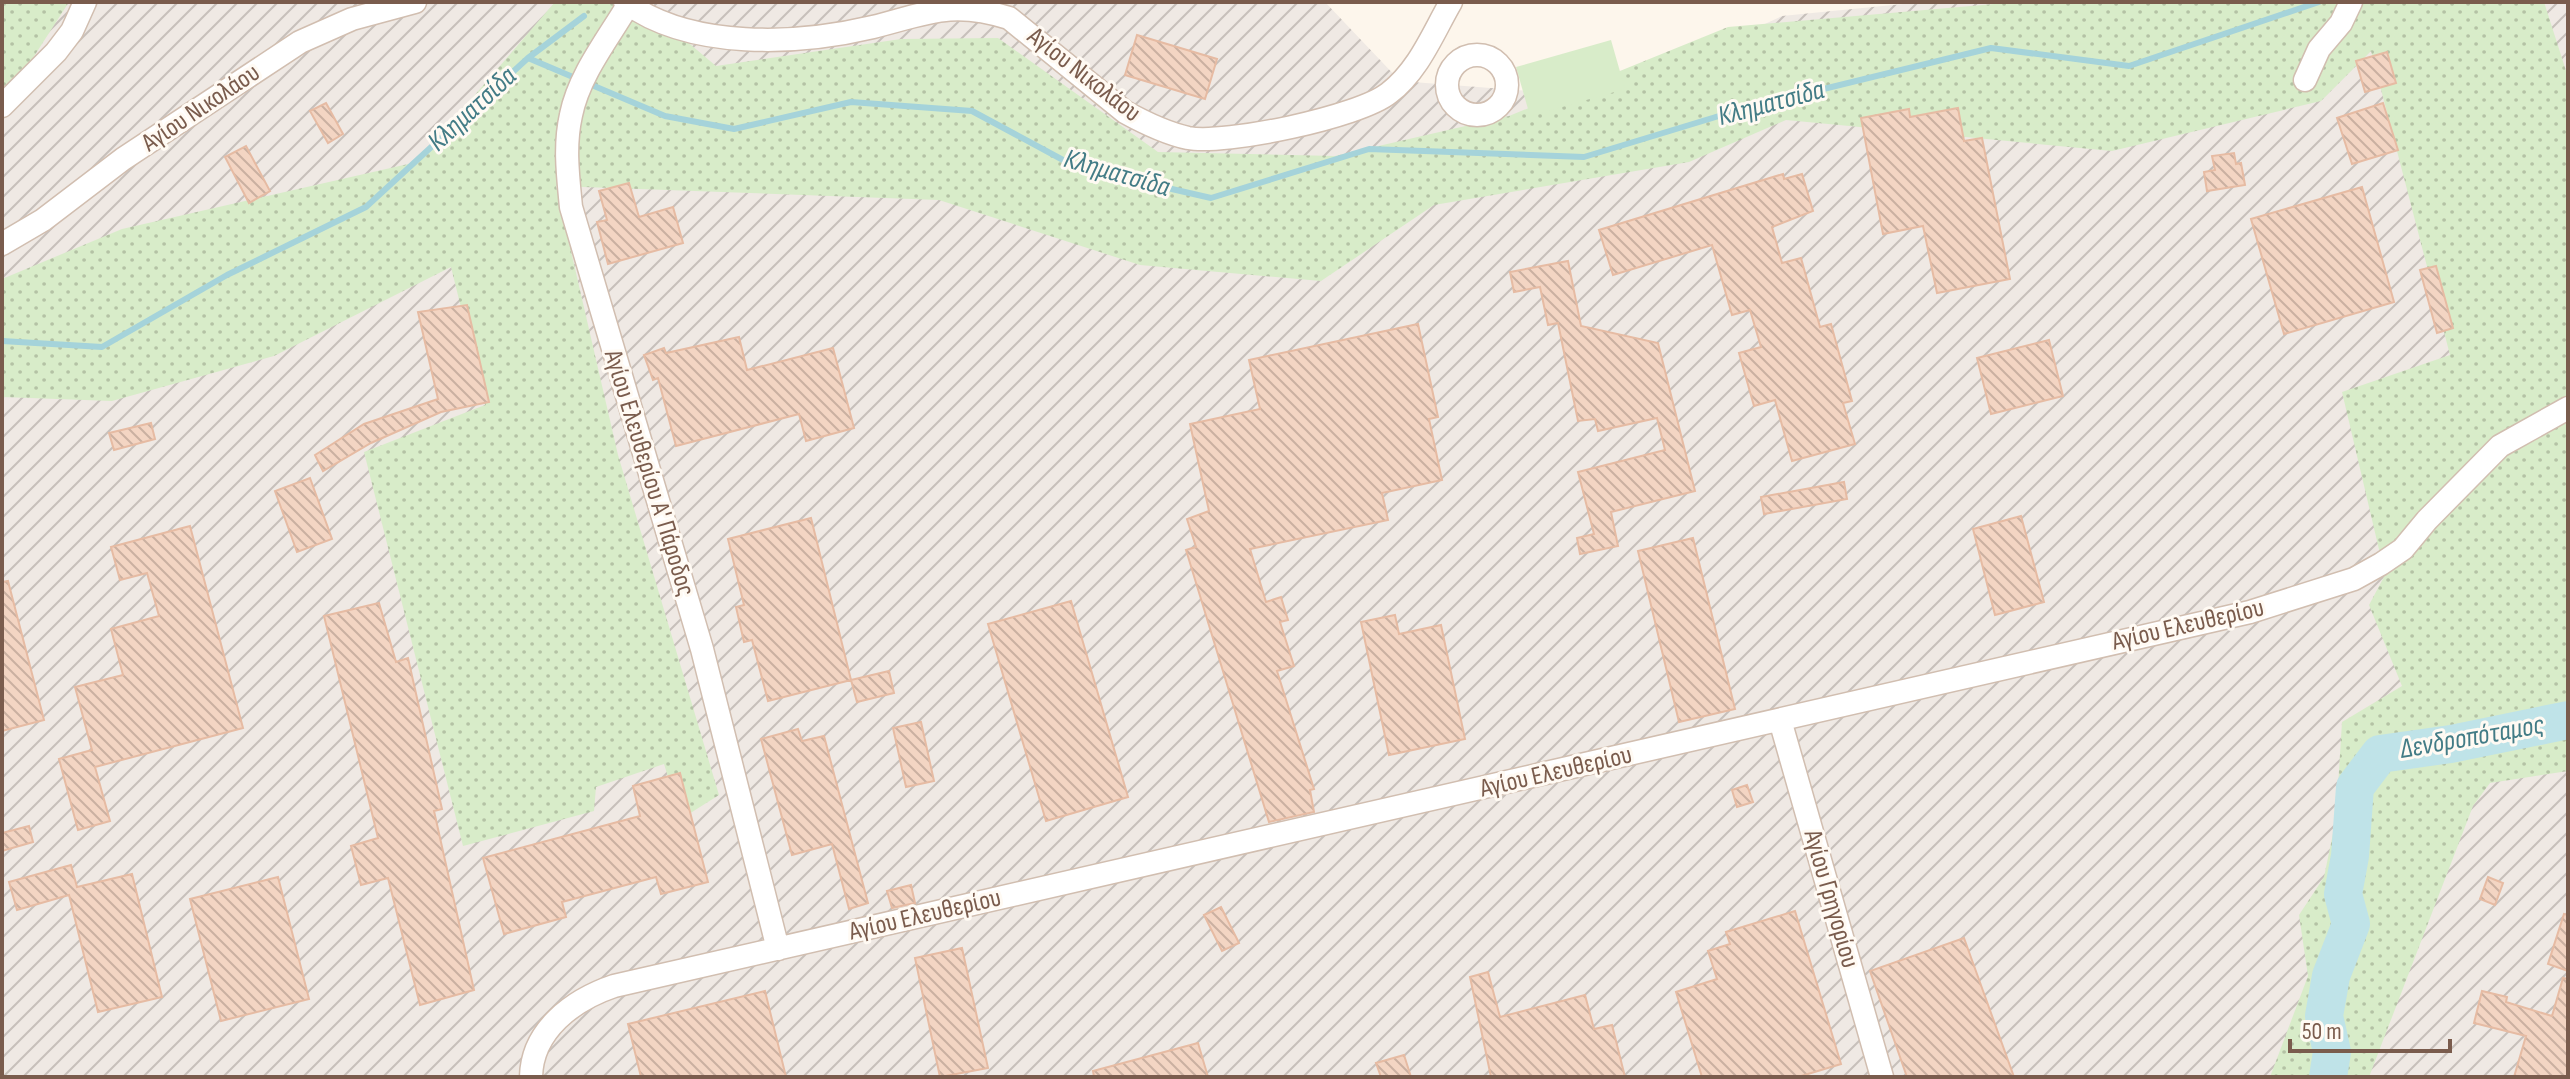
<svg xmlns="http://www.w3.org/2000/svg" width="2570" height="1079" viewBox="0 0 2570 1079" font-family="'Sofia Sans Condensed',sans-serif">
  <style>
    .industrial { fill: url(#industrial-furrows) }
    .grass { fill: url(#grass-dots) }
    .pitch { fill: #d8ecc9 }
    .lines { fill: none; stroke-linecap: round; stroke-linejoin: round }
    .stream { stroke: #a5d3da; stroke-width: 6 }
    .river { stroke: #bfe3e8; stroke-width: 38 }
    .building { fill: url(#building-back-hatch); stroke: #e6bba3; stroke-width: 2 }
    .minor-casing { stroke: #d1beb0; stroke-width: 25 }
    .minor { stroke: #fff; stroke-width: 22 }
    .labels { text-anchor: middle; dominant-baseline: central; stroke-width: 6; stroke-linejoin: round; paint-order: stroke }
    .street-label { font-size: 26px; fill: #7a5c4d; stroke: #fffaf3 }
    .water-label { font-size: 28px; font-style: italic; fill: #437c86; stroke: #fffaf3 }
  </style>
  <defs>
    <pattern id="industrial-furrows" width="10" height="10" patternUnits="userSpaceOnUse" patternTransform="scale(2)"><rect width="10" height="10" fill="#efe9e4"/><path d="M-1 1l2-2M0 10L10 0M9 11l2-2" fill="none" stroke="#c7c0bb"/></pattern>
    <pattern id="grass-dots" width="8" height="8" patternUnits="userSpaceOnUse" patternTransform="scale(2)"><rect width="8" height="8" fill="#d8ecc9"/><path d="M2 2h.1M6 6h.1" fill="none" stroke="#b4c2a5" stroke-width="1.8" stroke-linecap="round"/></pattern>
    <pattern id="building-back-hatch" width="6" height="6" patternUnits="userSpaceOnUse" patternTransform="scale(2)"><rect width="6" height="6" fill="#f3d5c3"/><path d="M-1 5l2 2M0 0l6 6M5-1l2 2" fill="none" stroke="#cab0a1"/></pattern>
  </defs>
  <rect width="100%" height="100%" fill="#fdf6ec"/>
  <path class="industrial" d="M2,2H1325L1400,81L1607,97L1782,16L1923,2H2568V1077H2Z"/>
  <path class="grass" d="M2,2H69L2,106Z
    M555,2H640L716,66L901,39L998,38L1158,152L1335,156L1509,116L1728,27L2017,2H2544L2568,77V771L2490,783L2473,806L2369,1077H2270L2308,976L2299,915L2324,877L2336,819L2342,722L2402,686L2369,605L2385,575L2342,392L2450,355L2371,51L2321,101L2112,151L1786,120L1689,162L1434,205L1321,281L1140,265L939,200L556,186L618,455L719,795L681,819L664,764L596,787L594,811L463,846L364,452L485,405L451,267L274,356L112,401L2,397V279L122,229L417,162Z"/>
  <path class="pitch" d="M1611,40L1625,89L1530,116L1516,67Z"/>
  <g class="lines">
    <path class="stream" d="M528,58L584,16
      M2,341L102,347L227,275L366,207L528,58L665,116L734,129L851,102L972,111L1076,167L1211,198L1369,149L1584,157L1742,109L1991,48L2129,66L2319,2"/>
    <path class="river" d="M2328,1077L2332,1052L2324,1016L2331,976L2351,924L2343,894L2350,856L2355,787L2380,754L2451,744L2568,720"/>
  </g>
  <path class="building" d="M1137,35L1217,59L1205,99L1125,75Z
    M2387,52L2396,83L2365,92L2356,61Z
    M326,103L343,134L328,143L310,111Z
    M2383,103L2398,150L2352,164L2337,118Z
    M1958,108L1964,141L1982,138L2010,279L1937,293L1923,226L1883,234L1861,118L1909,109L1910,117Z
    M246,146L270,191L249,203L225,157Z
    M2234,153L2236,164L2241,163L2245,185L2207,191L2204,172L2215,170L2212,156Z
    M1783,174L1784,179L1802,174L1813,211L1772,227L1782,263L1801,258L1820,327L1831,324L1852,401L1843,403L1855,444L1792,461L1775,400L1754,406L1739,353L1761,347L1750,310L1732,315L1712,245L1613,275L1599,230Z
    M629,183L639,217L673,207L683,243L608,264L597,222L607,220L599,191Z
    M2362,187L2394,302L2284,334L2251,219Z
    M1568,261L1581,326L1658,343L1695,491L1611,512L1618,546L1580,554L1577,538L1594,534L1578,472L1665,450L1657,418L1598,431L1595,419L1578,421L1558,323L1548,325L1540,287L1514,292L1510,272Z
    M2436,266L2453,328L2437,333L2420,270Z
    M467,305L489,402L441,412L371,443L323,471L315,455L364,424L438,399L418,312Z
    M1418,324L1438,417L1429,419L1442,480L1382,493L1388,520L1250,549L1266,602L1281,597L1288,620L1280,622L1294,666L1277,671L1314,789L1310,790L1314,812L1269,822L1186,550L1196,547L1187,519L1209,511L1190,424L1260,409L1249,360Z
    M739,337L747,370L833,348L854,428L806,441L799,414L676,446L658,378L653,380L644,355L664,348L666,353Z
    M2049,340L2063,396L1991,414L1977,358Z
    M151,423L155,439L114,450L109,433Z
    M310,478L332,539L297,552L275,491Z
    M1844,482L1847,499L1764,514L1761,497Z
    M2021,516L2044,602L1995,615L1973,529Z
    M811,518L851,680L768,701L752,640L744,642L736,607L744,605L728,539Z
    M190,526L243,728L95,767L110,821L78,830L59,759L92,750L75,687L123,675L111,629L159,616L147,573L120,580L111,547Z
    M1693,538L1735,709L1679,722L1638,551Z
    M8,581L44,720L2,731V582Z
    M1071,601L1128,797L1046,821L988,624Z
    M379,603L396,662L408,658L442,809L434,811L474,990L420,1005L388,878L361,885L351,846L378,838L324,616Z
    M1395,615L1399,634L1441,625L1465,739L1389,755L1361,622Z
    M889,671L894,693L857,702L851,680Z
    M921,722L934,781L906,787L893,728Z
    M798,729L802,741L824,736L868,903L849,909L832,844L792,855L761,739Z
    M680,773L708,882L661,894L656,877L562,902L566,917L504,934L483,858L640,816L633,786Z
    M1747,785L1753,802L1737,807L1732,790Z
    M29,826L33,842L2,851V833Z
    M71,865L77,887L132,874L162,997L98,1012L69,895L17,910L9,882Z
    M278,877L309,999L221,1021L190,899Z
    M2488,877L2503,883L2495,905L2480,899Z
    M911,885L915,903L892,908L887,891Z
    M1221,907L1239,943L1222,951L1204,915Z
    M1795,911L1841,1064L1798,1077H1702L1676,992L1717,979L1708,951L1730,944L1726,932Z
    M2564,914L2568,915V971L2548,964Z
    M1964,938L2014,1077H1907L1870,971Z
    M962,948L988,1068L940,1077L915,958Z
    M1488,972L1500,1017L1585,995L1594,1029L1612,1025L1625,1077H1491L1470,977Z
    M2563,978L2568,979V1077H2514L2526,1036L2474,1023L2482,991L2507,997L2506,1002L2552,1016Z
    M765,991L786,1077H641L628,1024Z
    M1198,1043L1208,1077H1094L1093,1071Z
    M1404,1055L1411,1077H1381L1376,1063Z"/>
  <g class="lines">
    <defs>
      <path id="minor" d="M625,2C691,50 797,45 873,27C928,13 952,0 1009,18L1125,112C1145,123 1165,133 1188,138C1225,145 1359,117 1389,93C1419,70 1433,33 1451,2
        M628,5C608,39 579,75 571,115C564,146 568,176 571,207L702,649L778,949
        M1447 85a30 30 0 1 1 60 0a30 30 0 1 1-60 0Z
        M2305,80L2319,49L2341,23L2351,2
        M2,106L56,52L72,31L85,2
        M2,244L43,220L123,159L300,42L352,19L415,2
        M1780,720L1882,1077
        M531,1077C532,1030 573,1000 614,986L2250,612L2354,579L2381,564L2403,549L2427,520L2500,446L2568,408"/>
    </defs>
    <use href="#minor" class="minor-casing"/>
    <use href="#minor" class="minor"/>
  </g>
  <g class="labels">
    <g class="street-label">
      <text transform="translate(1084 75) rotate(38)">Αγίου Νικολάου</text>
      <text transform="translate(201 108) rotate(-34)">Αγίου Νικολάου</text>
      <text transform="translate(649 473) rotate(73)">Αγίου Ελευθερίου Α' Πάροδος</text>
      <text transform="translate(2188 625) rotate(-13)">Αγίου Ελευθερίου</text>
      <text transform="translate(1556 772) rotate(-13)">Αγίου Ελευθερίου</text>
      <text transform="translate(1831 899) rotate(74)">Αγίου Γρηγορίου</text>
      <text transform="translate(925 915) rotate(-13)">Αγίου Ελευθερίου</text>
    </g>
    <g class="water-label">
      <text transform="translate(1771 103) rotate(-15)">Κληματσίδα</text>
      <text transform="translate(472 109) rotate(-43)">Κληματσίδα</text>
      <text transform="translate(1117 173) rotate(16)">Κληματσίδα</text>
      <text transform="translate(2472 737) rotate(-10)">Δενδροπόταμος</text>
    </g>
  </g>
  <rect width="2570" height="1079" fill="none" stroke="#7a5c4d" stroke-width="8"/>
  <path d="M2290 1039v12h160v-12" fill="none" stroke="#7a5c4d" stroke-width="4"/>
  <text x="2302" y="1039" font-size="24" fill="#7a5c4d" stroke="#fffaf3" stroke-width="6" paint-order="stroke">50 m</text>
</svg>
